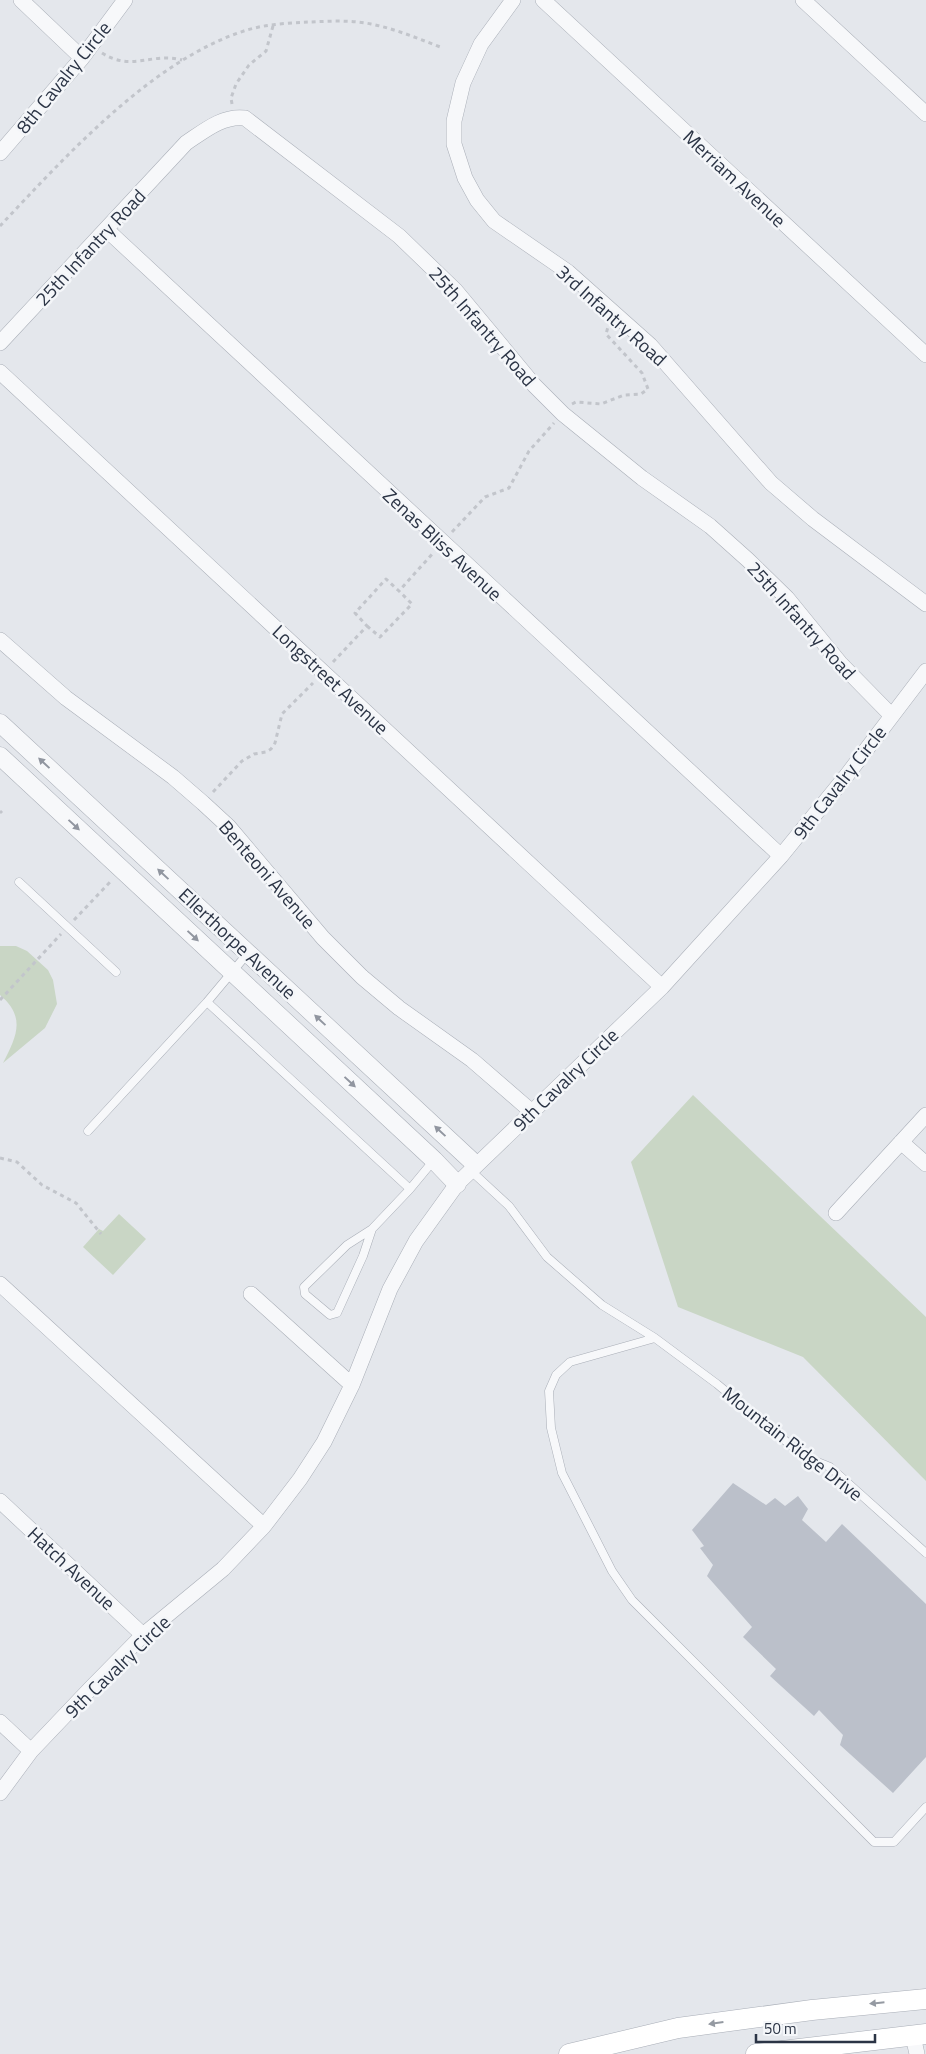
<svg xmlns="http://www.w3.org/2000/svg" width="926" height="2054" viewBox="0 0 926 2054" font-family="'Titillium Web',sans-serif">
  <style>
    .green { fill: #c9d6c5 }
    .building { fill: #bbc0ca }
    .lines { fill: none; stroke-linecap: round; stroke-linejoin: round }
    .service-casing { stroke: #a9aeb7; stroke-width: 9 }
    .minor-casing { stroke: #a9aeb7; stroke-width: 16 }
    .tertiary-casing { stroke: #a9aeb7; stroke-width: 19 }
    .secondary-casing { stroke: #a9aeb7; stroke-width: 21 }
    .path { stroke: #c2c5cb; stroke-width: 3; stroke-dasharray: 4 4; stroke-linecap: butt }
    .service { stroke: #f7f8fa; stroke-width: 8 }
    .minor { stroke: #f7f8fa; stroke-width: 15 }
    .tertiary { stroke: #f7f8fa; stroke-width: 18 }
    .secondary { stroke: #fff; stroke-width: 20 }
    .oneway { fill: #9196a0 }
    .oneway2 { fill: #959aa2 }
    .labels { text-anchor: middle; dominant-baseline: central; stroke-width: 5; stroke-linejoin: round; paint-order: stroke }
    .street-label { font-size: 19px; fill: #2b3445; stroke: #f4f6f9 }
  </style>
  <rect width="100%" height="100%" fill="#e4e7ec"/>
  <path class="green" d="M0,946H16L27,951L48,970L53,980L57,1004L45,1028L3,1063C17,1036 26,1017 0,995Z
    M693,1095L926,1317V1481L803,1357L678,1307L631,1162Z
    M119,1214L146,1239L113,1275L83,1247L99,1229L103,1231Z"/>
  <path class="building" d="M733,1483L766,1505L775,1498L785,1506L798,1496L808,1509L802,1520L826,1542L842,1524L926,1604V1757L893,1793L840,1745L843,1735L819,1710L814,1716L770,1676L776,1669L743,1637L752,1627L707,1576L713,1565L700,1548L704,1546L692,1530Z"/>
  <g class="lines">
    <defs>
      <path id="service" d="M19,882L116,972
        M248,953L207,1002L410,1189L434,1160
        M88,1131L207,1002
        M470,1170L509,1206L547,1257L602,1305L655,1338L717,1384L805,1457L830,1467L926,1553
        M372,1229L347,1245L304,1287L305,1294L330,1315L337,1313L363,1256L372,1229L410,1189
        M655,1338L570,1362L556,1375L549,1391L551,1428L562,1473L612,1571L632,1600L874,1842H894L926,1807"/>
      <path id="minor" d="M21,0L82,58
        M513,0L481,44L463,83L454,121V144L465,178L477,200L494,221L568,272L650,345L771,483L813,519L926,604
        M543,0L926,355
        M803,0L926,114
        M0,153L82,58L125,0
        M107,230L781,856
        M0,343L186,143C204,131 223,115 245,118L399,236L456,291L534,385L563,414L642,478L710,526L748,560L787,598L840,663L892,716
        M0,372L662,987
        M0,640L66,698L173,777L203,803L229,827L323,938L362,977L399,1008L472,1060L532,1112
        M901,1142L926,1164
        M836,1213L926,1115
        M0,1284L264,1526
        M251,1294L352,1385
        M0,1501L143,1635
        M0,1722L31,1751
        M0,1793L31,1751L90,1689L143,1635L223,1569L264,1526L300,1479L324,1442L352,1385L390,1289L416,1241L457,1184L662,987L781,856L847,775L926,671
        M913,2036L917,2054"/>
      <path id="tertiary" d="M0,723L475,1164
        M0,756L434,1160L457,1184"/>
      <path id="secondary" d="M569,2054L678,2028L812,2010L926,1999
        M756,2054L926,2034"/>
    </defs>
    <use href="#service" class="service-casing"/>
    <use href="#minor" class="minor-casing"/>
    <use href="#tertiary" class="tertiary-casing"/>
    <use href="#secondary" class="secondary-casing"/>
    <path class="path" d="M102,53C132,72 151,52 182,60
      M232,104L231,98L236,84L249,65L266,51L273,26
      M0,226C66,156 153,59 247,30C267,24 290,23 310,22C330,21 351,20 371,24C396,29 419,39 443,48
      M572,404L576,402L601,404L624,395L641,394L648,389L642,373L606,334L608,327
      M452,532L485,497L509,488L529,451L554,423
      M367,626L380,637L412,604L399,591
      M333,662L367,626L355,613L386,579L399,591L434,552
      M213,792L242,761L254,754L266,752L271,749L275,743L282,714L313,683
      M0,811L2,813
      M74,920L111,881
      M0,1000L61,934
      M0,1158L17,1162L42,1185L76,1203L101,1234"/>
    <use href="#service" class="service"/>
    <use href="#minor" class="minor"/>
    <use href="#tertiary" class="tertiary"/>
    <use href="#secondary" class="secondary"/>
  </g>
  <defs><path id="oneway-solid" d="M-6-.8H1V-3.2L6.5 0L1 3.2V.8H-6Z" transform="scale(1.25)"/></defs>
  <g class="oneway">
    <use href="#oneway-solid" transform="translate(44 763) rotate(-137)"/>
    <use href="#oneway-solid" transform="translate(74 825) rotate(43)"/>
    <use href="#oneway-solid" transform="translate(163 874) rotate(-137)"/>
    <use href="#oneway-solid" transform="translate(193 936) rotate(43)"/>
    <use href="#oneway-solid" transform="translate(320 1020) rotate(-137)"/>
    <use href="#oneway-solid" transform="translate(350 1082) rotate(43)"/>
    <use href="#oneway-solid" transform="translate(440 1131) rotate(-137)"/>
  </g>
  <g class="oneway2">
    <use href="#oneway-solid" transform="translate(877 2003) rotate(174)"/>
    <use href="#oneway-solid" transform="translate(716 2023) rotate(172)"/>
  </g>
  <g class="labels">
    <g class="street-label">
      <text transform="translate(63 77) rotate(-51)">8th Cavalry Circle</text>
      <text transform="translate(735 178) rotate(43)">Merriam Avenue</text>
      <text transform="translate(90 247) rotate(-47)">25th Infantry Road</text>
      <text transform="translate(612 315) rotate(42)">3rd Infantry Road</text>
      <text transform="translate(483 326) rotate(49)">25th Infantry Road</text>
      <text transform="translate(443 544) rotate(43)">Zenas Bliss Avenue</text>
      <text transform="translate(802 620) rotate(48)">25th Infantry Road</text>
      <text transform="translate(331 679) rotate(43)">Longstreet Avenue</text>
      <text transform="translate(839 782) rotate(-52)">9th Cavalry Circle</text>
      <text transform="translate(268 874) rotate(49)">Benteoni Avenue</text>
      <text transform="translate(238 943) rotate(43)">Ellerthorpe Avenue</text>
      <text transform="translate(565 1079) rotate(-44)">9th Cavalry Circle</text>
      <text transform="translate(793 1443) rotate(38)">Mountain Ridge Drive</text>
      <text transform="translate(72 1568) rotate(43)">Hatch Avenue</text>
      <text transform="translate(117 1666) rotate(-44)">9th Cavalry Circle</text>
    </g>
  </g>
  <path d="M756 2034v8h119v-8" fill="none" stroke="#2b3445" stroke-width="2.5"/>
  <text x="764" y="2034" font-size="15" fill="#2b3445" stroke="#f4f6f9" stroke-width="4" paint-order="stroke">50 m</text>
</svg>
